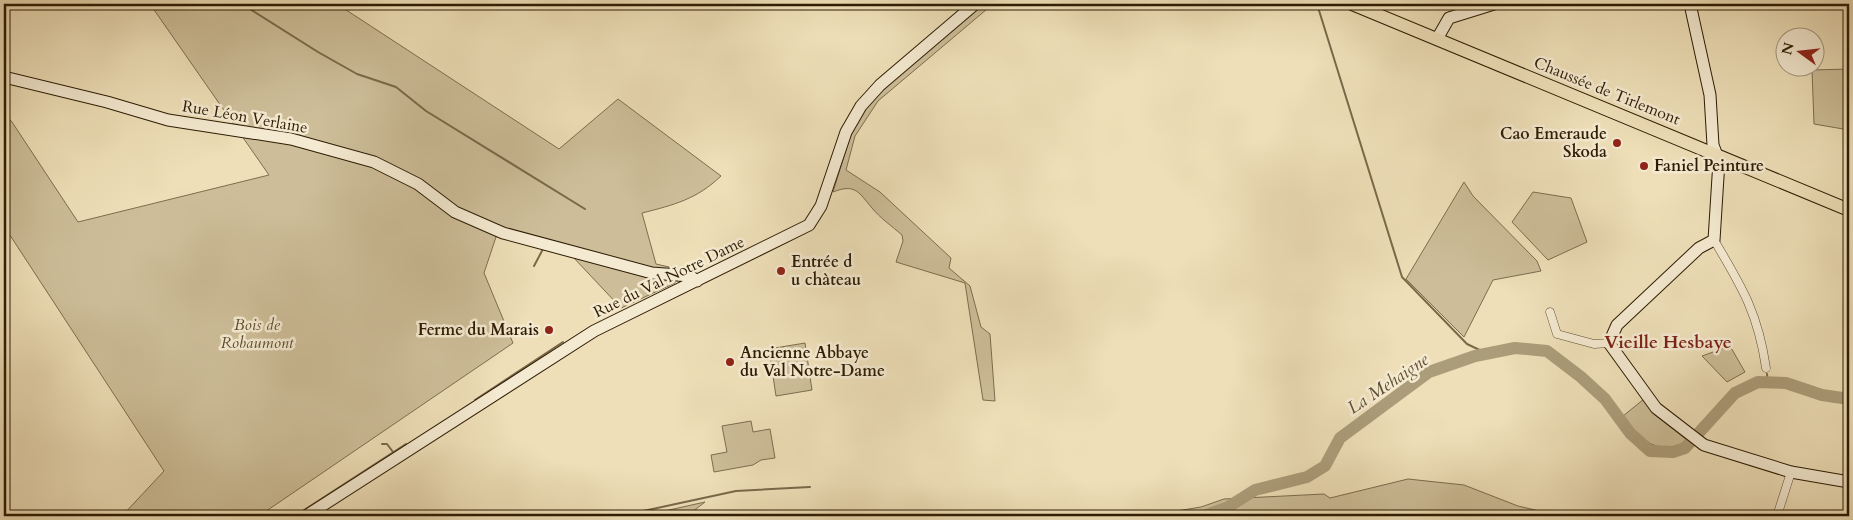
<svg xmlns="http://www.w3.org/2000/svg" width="1853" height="520" viewBox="0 0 1853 520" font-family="Cardo,serif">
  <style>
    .green { fill: #cdbe99; stroke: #7d6d4e }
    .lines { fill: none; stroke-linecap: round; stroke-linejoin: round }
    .stream { stroke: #79694a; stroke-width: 2 }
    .river { stroke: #ac9d7a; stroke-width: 12 }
    .street-casing { stroke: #5d4d30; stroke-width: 9 }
    .secondary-casing { stroke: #2d1c03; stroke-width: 13 }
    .primary-casing { stroke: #2d1c03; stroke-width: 14 }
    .street { stroke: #f4ead1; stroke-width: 8 }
    .secondary { stroke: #f4ead1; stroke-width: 11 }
    .primary { stroke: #eedfb8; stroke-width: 12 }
    .poi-dot { fill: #8f2418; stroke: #f4ead1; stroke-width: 2 }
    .labels { text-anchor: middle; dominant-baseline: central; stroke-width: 5; stroke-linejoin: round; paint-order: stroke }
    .street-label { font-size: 16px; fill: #2d1c03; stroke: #f4ead1 }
    .poi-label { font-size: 16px; font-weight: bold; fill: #2d1c03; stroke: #f4ead1; text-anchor: start }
    .park-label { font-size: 16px; font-style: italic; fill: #5d4d30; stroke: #f4ead1 }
    .neighbourhood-label { font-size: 18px; font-weight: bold; fill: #7a1f14; stroke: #f4ead1 }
    .water-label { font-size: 18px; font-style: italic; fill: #605033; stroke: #f4ead1 }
  </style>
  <rect width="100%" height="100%" fill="#eedfb8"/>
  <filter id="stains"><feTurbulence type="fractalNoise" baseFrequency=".004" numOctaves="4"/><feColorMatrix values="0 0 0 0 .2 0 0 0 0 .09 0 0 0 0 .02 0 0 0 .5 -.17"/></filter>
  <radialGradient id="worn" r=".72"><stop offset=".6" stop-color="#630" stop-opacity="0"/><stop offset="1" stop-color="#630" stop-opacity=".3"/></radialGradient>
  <path class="green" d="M150,4H337L559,149L618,99L721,176C697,199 674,205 642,213L656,264L669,267L664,277L675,280V283L621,308L573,257L497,234L484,273L513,343L259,516H122L164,471L4,226V113L12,122L78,222L269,175Z
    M982,4H993L878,101L855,136L846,170L880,192L951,258L949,268L970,286L981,327L990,334L995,401L983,400L965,283L896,262L903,241L902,235C893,227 880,218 872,208C859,193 856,183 833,192L850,137L868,102Z
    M1849,69V130L1814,124L1812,70Z
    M1464,182L1473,196L1537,261L1541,271L1493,280L1464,337L1406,279Z
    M1533,192L1571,198L1587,242L1548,260L1512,222Z
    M805,343L812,390L776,396L769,349Z
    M1730,346L1745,372L1727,382L1702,356Z
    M1644,399L1654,414L1687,440C1661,460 1638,438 1623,416Z
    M751,421L753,432L770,429L775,458L761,460L753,465L714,472L711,455L727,452L722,426Z
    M1408,479L1464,485L1518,506L1561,516H1146L1201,507L1224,499L1324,494L1330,498Z
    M705,502L687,516H642Z"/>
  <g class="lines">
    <path class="stream" d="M242,4L318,52L357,74L396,87L426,111L585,209
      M1317,4L1402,277L1467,344L1488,354
      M534,266L543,249
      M1767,374L1768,383
      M475,400L563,342
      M382,444H387L393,452
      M295,516L406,444
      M620,516L736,491L810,487"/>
    <path class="river" d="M1204,516L1228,507L1255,490L1307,477L1325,466L1340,438L1429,372L1475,356L1515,348L1547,351L1581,377L1605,399L1630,433L1650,451L1673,452L1685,448L1735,393L1758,382L1786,383L1822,395L1849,399"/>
    <defs>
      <path id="street" d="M1714,240C1742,287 1758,313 1766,368
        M1550,312L1557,334L1594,344L1609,343
        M1777,516L1791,472"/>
      <path id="secondary" d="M1690,4L1710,95L1713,145L1719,161L1714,240L1699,248L1617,325L1609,343L1656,408L1704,445L1791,472L1849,482
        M1437,39L1449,18L1494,4
        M4,77L107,102L168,120L291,139L374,162L418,184L455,212L503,233L652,273L690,276L697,281
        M306,516L594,331L809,225L821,206L846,132L861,106L880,85L975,4"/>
      <path id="primary" d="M1352,4L1849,210"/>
    </defs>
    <use href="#street" class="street-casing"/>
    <use href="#secondary" class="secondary-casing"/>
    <use href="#primary" class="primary-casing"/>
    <use href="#street" class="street"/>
    <use href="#secondary" class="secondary"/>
    <use href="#primary" class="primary"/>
  </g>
  <g class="poi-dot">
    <circle cx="1617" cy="143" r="5"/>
    <circle cx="1644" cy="166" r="5"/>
    <circle cx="781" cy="271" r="5"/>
    <circle cx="549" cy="330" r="5"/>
    <circle cx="730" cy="362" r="5"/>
  </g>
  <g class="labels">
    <g class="street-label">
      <text transform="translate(1607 91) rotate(22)">Chaussée de Tirlemont</text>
      <text transform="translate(245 117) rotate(10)">Rue Léon Verlaine</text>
      <text transform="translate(669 277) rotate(-26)">Rue du Val Notre Dame</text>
    </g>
    <g class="poi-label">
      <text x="1607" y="134" text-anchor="end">Cao Emeraude<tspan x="1607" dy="18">Skoda</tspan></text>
      <text x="1654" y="166">Faniel Peinture</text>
      <text x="791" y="262">Entrée d<tspan x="791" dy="18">u chàteau</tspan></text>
      <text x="539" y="330" text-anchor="end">Ferme du Marais</text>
      <text x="740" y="353">Ancienne Abbaye<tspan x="740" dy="18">du Val Notre-Dame</tspan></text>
    </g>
    <g class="park-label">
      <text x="257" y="325">Bois de<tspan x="257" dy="18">Robaumont</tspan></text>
    </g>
    <g class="neighbourhood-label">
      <text x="1668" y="342">Vieille Hesbaye</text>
    </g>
    <g class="water-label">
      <text transform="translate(1388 384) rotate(-34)">La Mehaigne</text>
    </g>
  </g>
  <rect width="1853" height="520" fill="none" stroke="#eedfb8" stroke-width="20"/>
  <rect x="5" y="5" width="1843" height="510" fill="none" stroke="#2d1c03" stroke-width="2.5"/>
  <rect x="10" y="10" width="1833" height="500" fill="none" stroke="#2d1c03"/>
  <g transform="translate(1800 52) rotate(285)"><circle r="24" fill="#f4ead1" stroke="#a4987f"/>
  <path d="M0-4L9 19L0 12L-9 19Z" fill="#8f2418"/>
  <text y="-8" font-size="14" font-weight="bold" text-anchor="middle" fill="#2d1c03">N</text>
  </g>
  <rect width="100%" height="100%" filter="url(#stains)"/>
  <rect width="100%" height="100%" fill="url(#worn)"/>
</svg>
